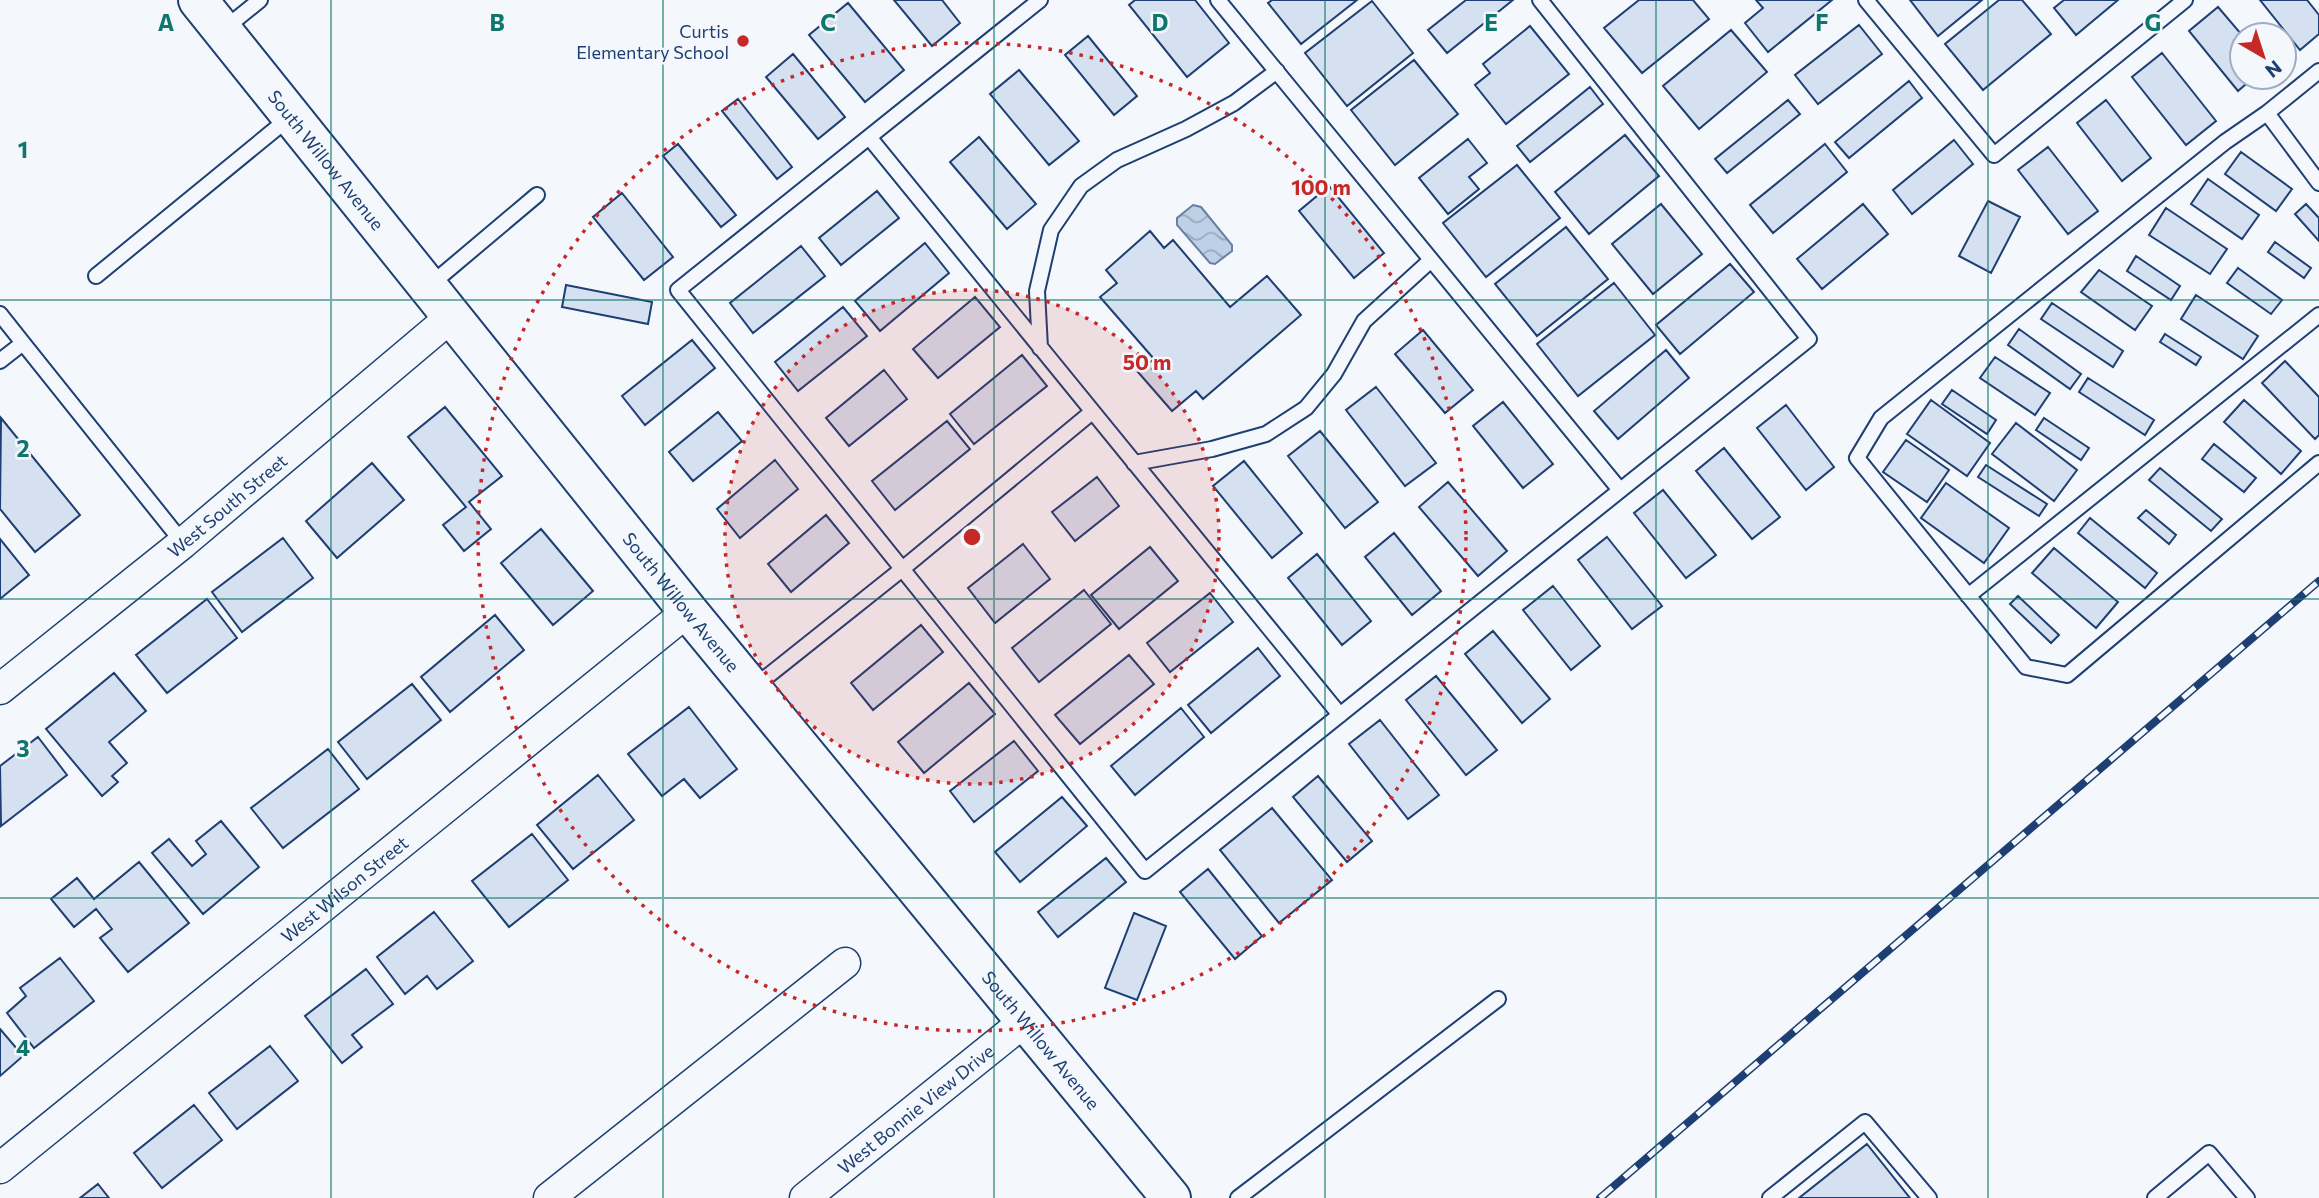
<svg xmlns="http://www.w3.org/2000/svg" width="2319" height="1198" viewBox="0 0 2319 1198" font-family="Commissioner,sans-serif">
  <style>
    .water { fill: url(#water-waves); stroke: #687fa3; stroke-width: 2 }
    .building { fill: #d5e0f0; stroke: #1d3f73; stroke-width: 2 }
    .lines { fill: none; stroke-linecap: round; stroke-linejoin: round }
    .lane-casing { stroke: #1d3f73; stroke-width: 18 }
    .street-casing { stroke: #1d3f73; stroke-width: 33 }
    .secondary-casing { stroke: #1d3f73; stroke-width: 42 }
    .lane { stroke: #f4f7fb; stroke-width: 14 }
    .street { stroke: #f4f7fb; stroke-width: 30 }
    .secondary { stroke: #f4f7fb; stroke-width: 38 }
    .rail-casing { stroke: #1d3f73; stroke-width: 8 }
    .rail { stroke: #f4f7fb; stroke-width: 5; stroke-dasharray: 16; stroke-linecap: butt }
    .grid { fill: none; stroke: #0f766e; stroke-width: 2; stroke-opacity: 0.55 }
    .ring { fill: none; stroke: #c62828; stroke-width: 3.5; stroke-dasharray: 3.5 7 }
    .poi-dot { fill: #c62828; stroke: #f4f7fb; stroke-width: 2.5 }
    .labels { text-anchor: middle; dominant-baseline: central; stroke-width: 5; stroke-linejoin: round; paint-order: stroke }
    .poi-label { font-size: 18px; fill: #1d3f73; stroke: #f4f7fb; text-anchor: end }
    .street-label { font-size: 18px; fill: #1d3f73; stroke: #f4f7fb }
    .grid-label { font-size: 23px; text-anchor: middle; font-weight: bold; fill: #0f766e; stroke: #f4f7fb; stroke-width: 5; stroke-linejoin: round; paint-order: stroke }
    .centre { fill: #c62828; stroke: #f4f7fb; stroke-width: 3.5 }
    .ring-label { font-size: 21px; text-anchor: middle; font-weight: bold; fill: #c62828; stroke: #f4f7fb; stroke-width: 5; stroke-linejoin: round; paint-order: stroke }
  </style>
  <defs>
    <pattern id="water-waves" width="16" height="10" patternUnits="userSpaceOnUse" patternTransform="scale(1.75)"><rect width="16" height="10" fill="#bed0e5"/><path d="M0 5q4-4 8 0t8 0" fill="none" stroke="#9aaabe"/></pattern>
  </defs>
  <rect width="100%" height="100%" fill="#f4f7fb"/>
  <path class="water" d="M1193,205L1201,207L1232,245V251L1215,264L1210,263L1177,225V218Z"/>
  <path class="building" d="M894,0H942L960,23L932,46Z
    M1135,0H1195L1229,43L1187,77L1129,5Z
    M1272,0H1357L1301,44L1268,3Z
    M1466,0H1513L1447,53L1428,30Z
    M1639,0H1693L1709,19L1642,73L1604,28Z
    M1756,0H1832L1768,52L1745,23L1763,8Z
    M1910,0H1982L1938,36Z
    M1999,0H2022L2051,34L1983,90L1945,44Z
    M2064,0H2118L2076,35L2054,8Z
    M2260,0H2307L2319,15V34L2300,50Z
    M1372,1L1413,53L1347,106L1305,53Z
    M848,3L904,70L865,102L809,35Z
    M2218,7L2242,35V77H2254L2238,91L2189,31Z
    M1859,25L1882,54L1818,104L1795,75Z
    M1530,26L1569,74L1506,124L1475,85L1490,73L1483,64Z
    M1731,30L1767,72L1699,129L1663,86Z
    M1088,36L1137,96L1114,115L1065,55Z
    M2162,53L2216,121L2186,145L2132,77Z
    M793,54L845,117L818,139L766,77Z
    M1414,60L1458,114L1395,165L1351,110Z
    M1019,70L1079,141L1049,165L990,94Z
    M1909,81L1922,98L1849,158L1835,142Z
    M1590,87L1603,104L1530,162L1517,146Z
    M738,99L792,167L777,179L722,111Z
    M1788,100L1800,114L1727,173L1715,159Z
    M2106,100L2151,158L2122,181L2077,123Z
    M1625,135L1659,176L1589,234L1555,192Z
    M979,137L1036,204L1007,229L950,162Z
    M1468,139L1487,163L1469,177L1479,189L1448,214L1419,178Z
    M1954,140L1973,164L1912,214L1893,190Z
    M678,144L736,215L721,227L663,156Z
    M1825,144L1847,172L1773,233L1750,205Z
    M2048,147L2098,211L2068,234L2018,170Z
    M2241,152L2292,189L2276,211L2225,174Z
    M1517,165L1560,218L1486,277L1443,223Z
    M2208,179L2259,215L2242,239L2191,204Z
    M1329,186L1384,253L1354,278L1299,211Z
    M877,191L899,218L841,265L819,238Z
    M622,193L673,257L644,280L593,217Z
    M1988,201L2020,217L1991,273L1959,256Z
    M1661,204L1702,254L1653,294L1612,244Z
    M1863,204L1888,234L1822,289L1797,259Z
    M2306,204L2319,218V241L2295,214Z
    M2166,208L2227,249L2210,274L2149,235Z
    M1566,227L1608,279L1537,336L1495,284Z
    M1150,231L1164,248L1173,240L1230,307L1267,276L1301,315L1203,399L1196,391L1172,411L1138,372L1154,359L1100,297L1117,283L1106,270Z
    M2275,242L2311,268L2304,278L2268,252Z
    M925,243L949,273L880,331L855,301Z
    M801,246L825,276L753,333L730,303Z
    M2136,256L2180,286L2171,300L2127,271Z
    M1730,264L1754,292L1680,354L1656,325Z
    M2238,268L2282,300L2271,314L2227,283Z
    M2099,270L2152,306L2135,330L2081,292Z
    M1614,283L1655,335L1578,396L1537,344Z
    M566,285L652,302L648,324L562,307Z
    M2196,295L2258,336L2243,359L2181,319Z
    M975,297L1000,327L938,378L913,349Z
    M2052,303L2123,351L2113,367L2041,319Z
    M843,307L867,336L798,391L775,362Z
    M2019,329L2081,374L2070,389L2008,345Z
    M1423,330L1473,390L1445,413L1395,354Z
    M2165,334L2201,357L2196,365L2160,342Z
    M692,340L715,368L645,425L622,396Z
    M1666,350L1689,378L1618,439L1594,411Z
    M1022,355L1047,386L974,444L950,414Z
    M1995,357L2050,393L2035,415L1980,378Z
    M2285,361L2319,397V435L2315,439L2262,383Z
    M884,370L907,399L849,446L826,418Z
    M2088,378L2154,420L2145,435L2079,392Z
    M1376,387L1436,463L1405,486L1346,410Z
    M1952,390L1996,420L1987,434L1942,404Z
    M1931,400L1990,443L1967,476L1907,434Z
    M2244,400L2301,451L2281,474L2224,422Z
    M1503,402L1553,464L1523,488L1473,426Z
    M1786,405L1834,467L1806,490L1757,428Z
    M445,407L502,476L469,502L491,529L464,551L443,525L466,507L408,437Z
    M718,412L742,441L693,481L669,452Z
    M1,418L80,515L35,552L0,509Z
    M2044,418L2089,448L2081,460L2036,430Z
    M947,421L970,449L895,510L872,481Z
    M2016,423L2077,470L2054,501L1992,454Z
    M1320,431L1378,502L1345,528L1288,456Z
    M1906,440L1949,470L1927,502L1883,472Z
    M2214,444L2256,478L2244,492L2202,459Z
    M1724,448L1780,517L1752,539L1696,471Z
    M775,460L798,489L740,538L717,509Z
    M1244,461L1302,533L1272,558L1213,486Z
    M372,463L404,500L337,558L306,521Z
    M1986,465L2047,504L2039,516L1978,477Z
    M2160,468L2222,519L2211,531L2149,480Z
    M1097,477L1119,506L1075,541L1052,512Z
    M1448,482L1507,551L1478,576L1419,507Z
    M1946,483L2009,528L1984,563L1921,518Z
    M1663,490L1716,555L1686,578L1634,513Z
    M2146,510L2176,535L2169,544L2138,518Z
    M826,515L849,543L791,592L768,564Z
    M2090,518L2157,573L2145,588L2078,533Z
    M541,529L593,591L553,625L501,563Z
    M1394,533L1441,591L1412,615L1365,557Z
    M1607,537L1662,606L1632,629L1578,560Z
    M283,538L313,578L242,632L212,592Z
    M0,539L29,575L0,599Z
    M1023,544L1050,579L995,623L968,588Z
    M1150,547L1178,581L1119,629L1091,595Z
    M2054,548L2118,602L2096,628L2032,573Z
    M1317,554L1371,621L1342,645L1288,578Z
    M1553,586L1600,646L1571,670L1523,610Z
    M1084,590L1111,624L1039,682L1012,648Z
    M1210,593L1233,622L1170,672L1147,643Z
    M2018,596L2059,635L2051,643L2010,604Z
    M207,599L237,638L167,693L136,655Z
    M495,615L524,650L450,712L421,677Z
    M921,625L943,652L873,710L851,683Z
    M1493,631L1550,699L1522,723L1465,654Z
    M1258,648L1280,676L1211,733L1188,705Z
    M1129,655L1154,684L1080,744L1055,715Z
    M114,673L146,711L109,742L127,763L112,776L118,782L102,796L46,729Z
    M1436,676L1497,750L1466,775L1406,700Z
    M969,683L995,714L924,773L898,742Z
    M412,684L441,720L367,779L338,742Z
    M689,707L737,769L700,798L684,779L662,796L628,754Z
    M1181,708L1204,737L1135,795L1111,766Z
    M1380,720L1439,795L1408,819L1349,744Z
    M38,737L67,775L1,826L0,766Z
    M1014,741L1038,771L974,822L950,791Z
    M328,749L359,789L283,848L251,808Z
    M598,775L634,820L573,869L537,825Z
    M1318,776L1372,841L1347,862L1293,797Z
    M1062,797L1087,826L1020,882L995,852Z
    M1272,808L1332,880L1279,923L1220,850Z
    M221,821L259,867L203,914L152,853L169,839L192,866L206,854L196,841Z
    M532,834L568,880L509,927L472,881Z
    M1106,858L1126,882L1058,937L1038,912Z
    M139,862L189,923L128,972L100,938L112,929L96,909L74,927L51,899L77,878L94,899Z
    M1208,869L1262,936L1235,959L1180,892Z
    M434,912L473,961L437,989L427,976L405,994L377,957Z
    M1134,913L1166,926L1137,1000L1105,988Z
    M60,958L94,1001L34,1048L7,1013L26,996L20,988Z
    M366,969L393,1004L352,1035L362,1047L342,1063L305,1016Z
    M0,1029L23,1056L0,1076Z
    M270,1046L298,1081L237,1129L209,1093Z
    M194,1105L222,1140L162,1188L134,1153Z
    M1867,1144L1910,1198H1799Z
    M98,1184L109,1198H80Z"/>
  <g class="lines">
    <defs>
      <path id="lane" d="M1040,0L678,290L1145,871L1809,339L1540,0
        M1218,0L1620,490
        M1866,0L1994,155L2185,0
        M223,30L260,0
        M2319,71L2267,113L2225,142L1881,418L1857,458L2026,667L2067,675L2319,463
        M2267,113L2319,183
        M869,137L1340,715
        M96,276L289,118
        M429,286L537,195
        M0,314L23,343
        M1040,348L1037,291L1051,230L1081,186L1117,160L1186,129L1234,103L1277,71
        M0,361L23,343L183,543
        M1134,463L1212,449L1266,434L1306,408L1334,374L1364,321L1431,260
        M1968,596L2319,315
        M754,687L901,570L1092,412
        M1238,1198L1498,999
        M1770,1198L1865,1122L1929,1198
        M2155,1198L2209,1153L2247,1198"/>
      <g id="street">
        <path id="s1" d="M0,689L183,543L451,317"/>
        <path id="s2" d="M0,1168L688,611"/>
        <path d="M549,1198L845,963"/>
        <path id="s3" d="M805,1198L1025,1021"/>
      </g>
      <g id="secondary">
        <path id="s4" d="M198,0L688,611L1171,1198"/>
      </g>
    </defs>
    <use href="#lane" class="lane-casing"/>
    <use href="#street" class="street-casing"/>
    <use href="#secondary" class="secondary-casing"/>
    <use href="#lane" class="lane"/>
    <use href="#street" class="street"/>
    <use href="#secondary" class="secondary"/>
    <defs>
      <path id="rail" d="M1600,1198L2319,581"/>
    </defs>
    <use href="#rail" class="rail-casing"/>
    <use href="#rail" class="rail"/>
  </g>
  <path class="grid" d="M331,0V1198M663,0V1198M994,0V1198M1325,0V1198M1656,0V1198M1988,0V1198M0,300H2319M0,599H2319M0,898H2319"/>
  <circle cx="972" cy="537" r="247" fill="#c62828" fill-opacity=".12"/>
  <g class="ring">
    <circle cx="972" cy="537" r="247"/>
    <circle cx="972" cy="537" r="494"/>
  </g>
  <circle class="poi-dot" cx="743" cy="41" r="7"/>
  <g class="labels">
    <g class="poi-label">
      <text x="729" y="31">Curtis<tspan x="729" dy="21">Elementary School</tspan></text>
    </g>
    <g class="street-label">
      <text stroke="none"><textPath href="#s4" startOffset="205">South Willow Avenue</textPath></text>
      <text stroke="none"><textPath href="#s1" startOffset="292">West South Street</textPath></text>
      <text stroke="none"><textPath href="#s4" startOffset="772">South Willow Avenue</textPath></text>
      <text stroke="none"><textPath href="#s2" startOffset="443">West Wilson Street</textPath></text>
      <text stroke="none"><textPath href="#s4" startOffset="1339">South Willow Avenue</textPath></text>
      <text stroke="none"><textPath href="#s3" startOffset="142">West Bonnie View Drive</textPath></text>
    </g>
  </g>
  <g class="grid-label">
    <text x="166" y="31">A</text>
    <text x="497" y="31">B</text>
    <text x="828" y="31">C</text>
    <text x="1160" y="31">D</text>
    <text x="1491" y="31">E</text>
    <text x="1822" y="31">F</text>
    <text x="2153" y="31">G</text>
    <text x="23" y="158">1</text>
    <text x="23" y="457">2</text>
    <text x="23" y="757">3</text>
    <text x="23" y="1056">4</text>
  </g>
  <circle cx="972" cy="537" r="10" class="centre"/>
  <g class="ring-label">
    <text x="1321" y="195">100 m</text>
    <text x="1147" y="370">50 m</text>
  </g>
  <g transform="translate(2263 56) rotate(141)"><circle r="33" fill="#f4f7fb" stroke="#9eadc5" stroke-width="2"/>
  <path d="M0-5L12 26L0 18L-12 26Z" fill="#c62828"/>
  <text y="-10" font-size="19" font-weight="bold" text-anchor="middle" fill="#1d3f73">N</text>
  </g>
</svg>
